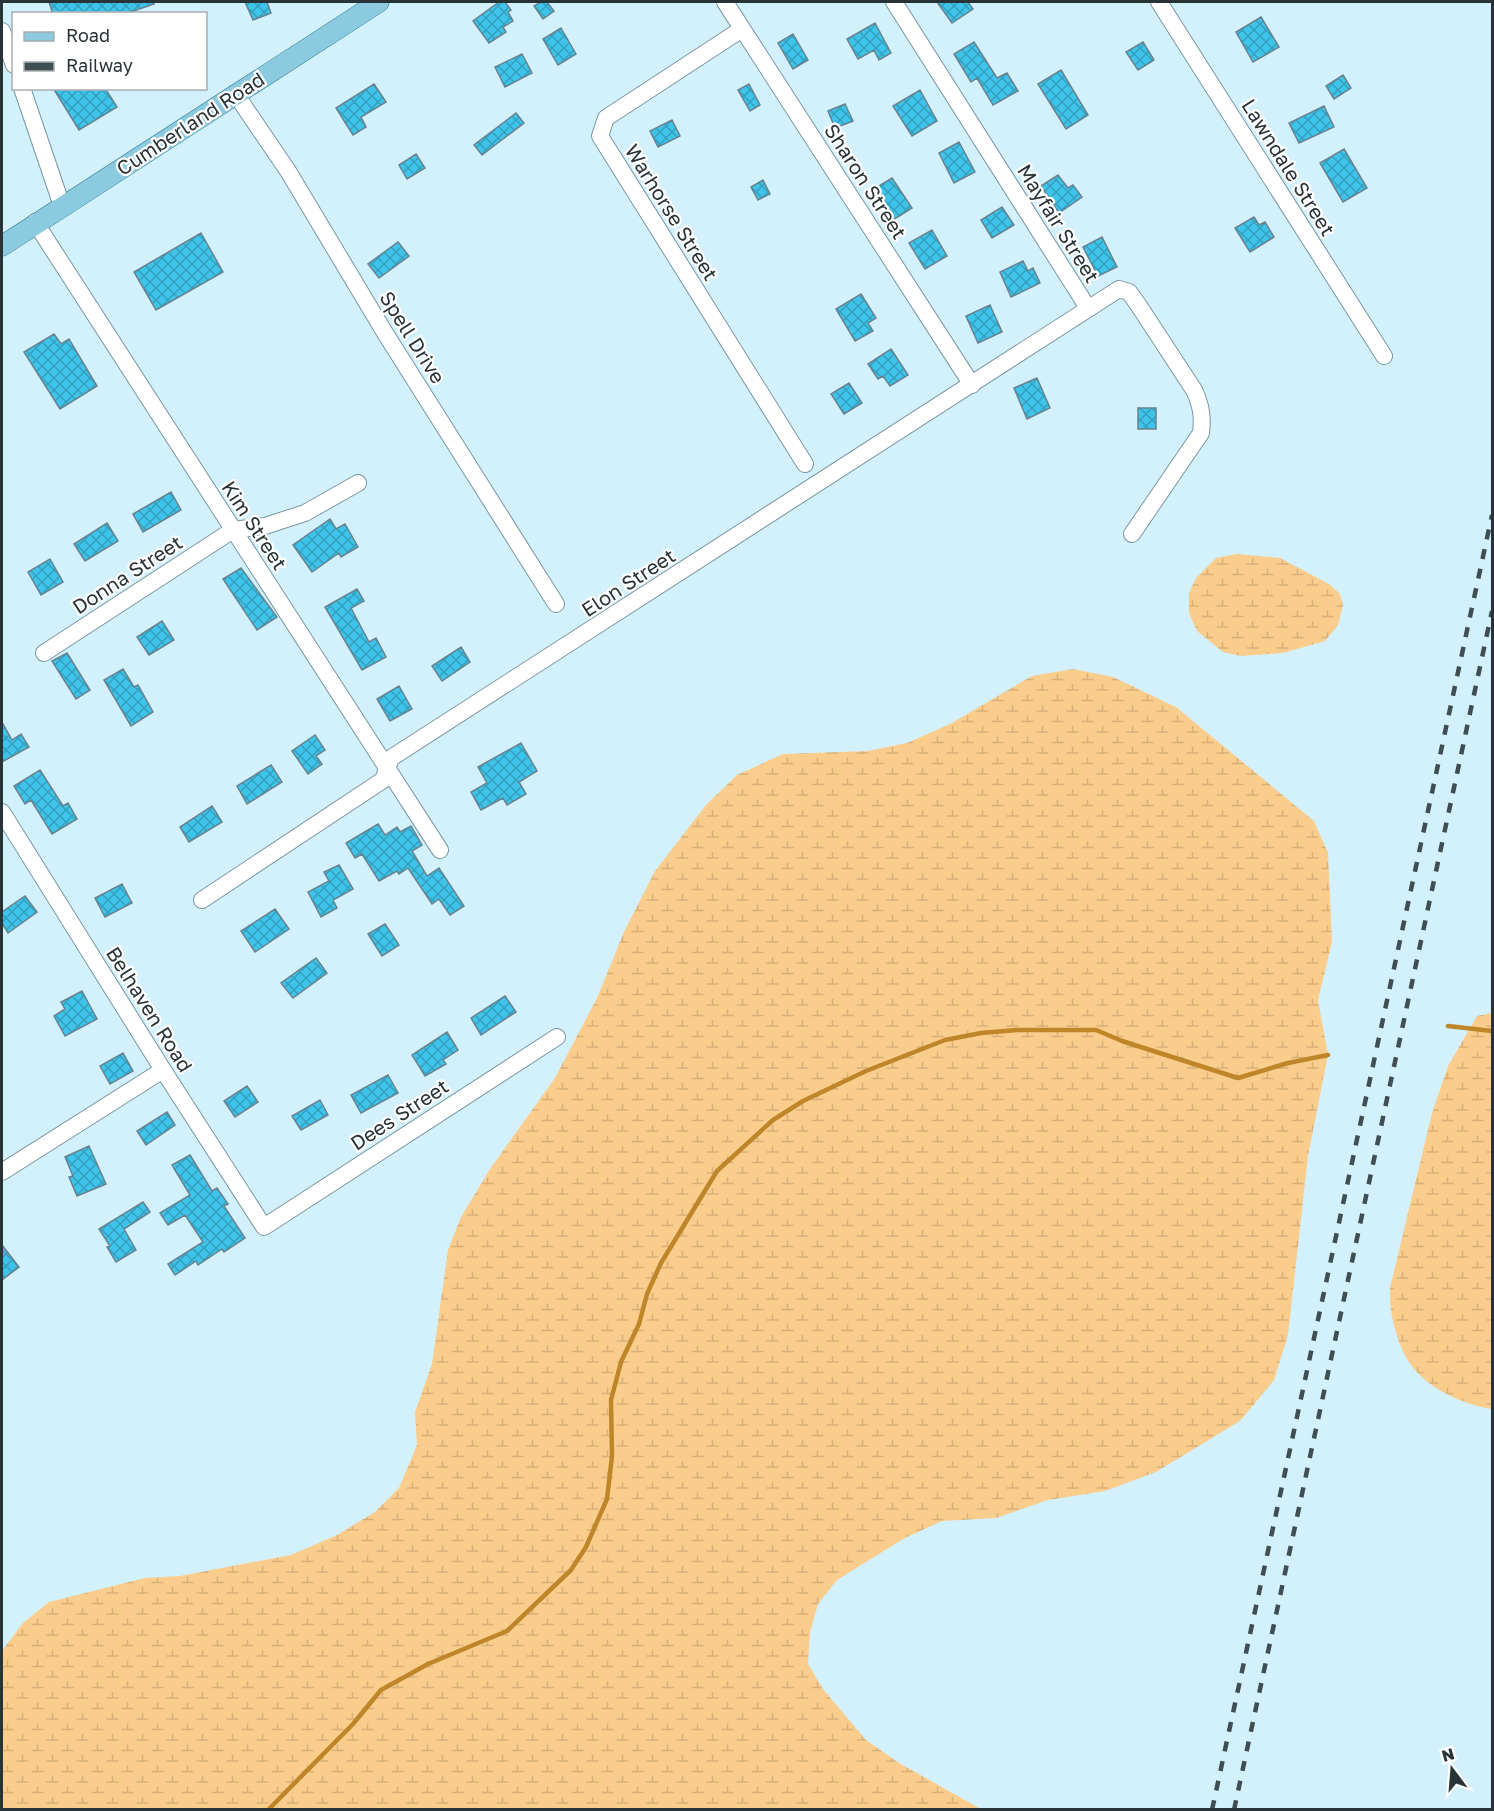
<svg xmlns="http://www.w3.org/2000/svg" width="1494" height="1811" viewBox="0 0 1494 1811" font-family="'Golos Text',sans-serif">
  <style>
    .wetland { fill: url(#wetland-marsh) }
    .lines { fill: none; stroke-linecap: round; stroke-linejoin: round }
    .stream { stroke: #be8629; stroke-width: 4.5 }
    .building { fill: url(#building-cross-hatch); stroke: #68838d; stroke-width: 1.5 }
    .minor-casing { stroke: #7a96a0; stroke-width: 18 }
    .major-casing { stroke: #377f96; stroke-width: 21 }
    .minor { stroke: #fff; stroke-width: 16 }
    .major { stroke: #8ccbdf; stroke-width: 20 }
    .rail { stroke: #3f4e53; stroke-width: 4.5; stroke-dasharray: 10 10; stroke-linecap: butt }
    .labels { text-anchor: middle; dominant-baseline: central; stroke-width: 4.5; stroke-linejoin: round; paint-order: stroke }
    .street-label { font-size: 20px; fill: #273337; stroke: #fff }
  </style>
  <defs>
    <pattern id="wetland-marsh" width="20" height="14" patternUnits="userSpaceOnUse" patternTransform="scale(1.5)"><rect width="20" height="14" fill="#fbcd8c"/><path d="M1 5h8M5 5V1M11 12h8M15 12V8" fill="none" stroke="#d7b079"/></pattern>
    <pattern id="building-cross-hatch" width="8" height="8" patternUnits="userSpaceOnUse" patternTransform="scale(1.5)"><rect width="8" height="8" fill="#3ec4eb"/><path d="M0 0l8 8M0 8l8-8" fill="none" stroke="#34a0bf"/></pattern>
  </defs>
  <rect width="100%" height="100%" fill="#d2f1fc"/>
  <path class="wetland" d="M1237,554L1280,558L1329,584L1340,594L1343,605L1338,625L1325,641L1283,653L1241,656L1223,652L1197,631L1189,613V593L1196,578L1216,558Z
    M1073,669L1113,677L1176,707L1314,821L1328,853L1332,942L1318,1000L1328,1055L1308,1156L1288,1335L1274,1380L1240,1421L1156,1472L1105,1491L1048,1500L996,1518L942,1521L903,1539L837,1580L818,1604L810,1632L808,1664L823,1689L866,1740L899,1763L981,1809H2V1651L22,1624L49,1602L145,1578L180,1576L291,1555L337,1535L375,1512L399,1488L417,1445L415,1412L432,1364L448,1250L461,1217L490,1169L555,1078L597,998L624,932L655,871L706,805L737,775L783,754L868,751L907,743L950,724L1032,676Z
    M1492,1013V1409C1466,1405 1433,1391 1415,1370C1403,1357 1395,1333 1392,1316C1390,1307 1390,1297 1390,1288L1432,1113L1448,1066L1477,1016Z"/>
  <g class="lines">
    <path class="stream" d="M1448,1026L1492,1031
      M268,1810L353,1724L381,1690L428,1664L507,1631L571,1570L586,1547L607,1499L612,1456L611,1400L621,1362L639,1324L647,1294L661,1263L717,1171L773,1120L803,1101L866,1071L945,1040L981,1033L1017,1030H1096L1122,1041L1238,1078L1288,1063L1328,1055"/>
  </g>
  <path class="building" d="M49,2H154V4L125,14H53Z
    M245,2H267L271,13L253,20Z
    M499,2H505L511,10L508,12L513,21L503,27L506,32L489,43L473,21Z
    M541,2H547L554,11L543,19L534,6Z
    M937,2H968L973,9L952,23Z
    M1261,17L1279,47L1253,62L1236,32Z
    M875,23L891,53L879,60L874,50L858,59L847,39Z
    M561,28L576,54L558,65L543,39Z
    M793,34L808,60L793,69L778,43Z
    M974,42L997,78L1007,73L1018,91L993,105L977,78L971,82L954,54Z
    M1143,42L1154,60L1138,70L1126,52Z
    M522,54L532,73L505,87L495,67Z
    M1061,70L1088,115L1066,129L1038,84Z
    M1343,75L1351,88L1334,99L1326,86Z
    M374,84L386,102L361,117L366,127L353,135L336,108Z
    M749,84L760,105L750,111L738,90Z
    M53,88H105L117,107L79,130Z
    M920,90L937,121L912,136L893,106Z
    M845,104L853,121L835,128L828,111Z
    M1324,106L1334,127L1299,143L1289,123Z
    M516,113L524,123L482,155L474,145Z
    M672,120L680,136L658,147L650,131Z
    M959,142L975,172L954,183L939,153Z
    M1344,149L1367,188L1343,202L1320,163Z
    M416,154L425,168L407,179L399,165Z
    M1058,175L1068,188L1073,185L1082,197L1059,213L1041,186Z
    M892,178L912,208L893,220L874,189Z
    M763,180L770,194L758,200L751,187Z
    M1002,207L1014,225L992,238L981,220Z
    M1254,217L1259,225L1265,222L1274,237L1250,252L1235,228Z
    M932,230L947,256L925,269L909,243Z
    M201,233L223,272L156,310L134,272Z
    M1102,237L1117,267L1098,276L1083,247Z
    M398,242L409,256L379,278L368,264Z
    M1023,261L1028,271L1033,268L1040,283L1011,297L1000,272Z
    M861,294L876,318L868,323L873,331L855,341L836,309Z
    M990,305L1002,332L978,343L966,316Z
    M54,334L61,344L69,339L97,386L60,409L24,352Z
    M891,349L908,375L890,386L883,376L878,379L868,364Z
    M1037,378L1050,408L1027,419L1014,388Z
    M849,383L862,403L844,414L831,394Z
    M1138,408H1156V429H1138Z
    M171,492L181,510L143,532L133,514Z
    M330,519L336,529L345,524L358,547L341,557L339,553L312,572L293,545Z
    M107,523L118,541L85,561L74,544Z
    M50,559L63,582L41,595L28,572Z
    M241,568L277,617L257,630L223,579Z
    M357,589L364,601L351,608L369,642L376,638L386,657L362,670L325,607Z
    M162,621L174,640L149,655L137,637Z
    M461,647L470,662L442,681L432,666Z
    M67,653L90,690L76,699L52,661Z
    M123,669L134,687L138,685L153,712L131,726L104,680Z
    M399,686L412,709L390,721L377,699Z
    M2,722L12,740L21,734L29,747L2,762Z
    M315,735L325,750L316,756L322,764L308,774L292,751Z
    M521,743L537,771L519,782L526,794L507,805L503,798L481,810L471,792L487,783L478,767Z
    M271,765L282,782L247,804L237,786Z
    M40,770L63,806L68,803L77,819L52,834L31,800L25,804L14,786Z
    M212,806L222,822L189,842L180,827Z
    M378,824L385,835L397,827L400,832L411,826L422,845L412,851L427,876L439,868L464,906L450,915L439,899L432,904L408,868L399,874L397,871L379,881L362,854L355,858L346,843Z
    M339,865L353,889L333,900L337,908L321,917L308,892L329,881L324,872Z
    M122,884L132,903L105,917L95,898Z
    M25,896L37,912L8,933L2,923V912Z
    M275,909L289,929L255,952L241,931Z
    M385,924L399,945L382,956L368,934Z
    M316,958L327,973L293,998L281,983Z
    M82,991L97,1019L65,1036L54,1016L65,1009L61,1002Z
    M505,996L516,1012L481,1035L471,1018Z
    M447,1032L458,1050L443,1060L446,1064L425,1076L412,1055Z
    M123,1053L133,1071L110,1084L100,1066Z
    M388,1075L398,1093L361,1113L351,1095Z
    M247,1086L258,1102L235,1117L224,1101Z
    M320,1100L328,1115L301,1130L292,1116Z
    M167,1112L175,1125L146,1145L137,1131Z
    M89,1146L106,1184L77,1196L69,1177L73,1176L65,1157Z
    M190,1155L212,1191L217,1188L228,1204L224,1206L245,1238L224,1252L222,1249L198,1265L196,1261L175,1275L168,1264L203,1242L185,1215L168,1225L160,1213L190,1195L172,1165Z
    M143,1202L150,1212L124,1229L136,1250L116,1262L107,1247L110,1246L99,1229Z
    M2,1245L19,1267L2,1280Z"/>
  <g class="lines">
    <defs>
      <path id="minor" d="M725,2L972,385
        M894,2L1088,308
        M1159,2L1384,356
        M742,29L606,118L600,136L805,464
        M2,31L14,65
        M22,88L62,206
        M235,93L288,171L385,333L556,604
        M35,222L440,850
        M44,653L233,530L265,526L305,513L358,483
        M2,812L163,1070L264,1227L557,1037
        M202,900L383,780L391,758L1119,289L1129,292L1139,306L1194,390C1201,405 1203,416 1201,433L1132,534
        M2,1172L163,1070"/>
      <path id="major" d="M2,246L379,2"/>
    </defs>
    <use href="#minor" class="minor-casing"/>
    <use href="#major" class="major-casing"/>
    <use href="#minor" class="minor"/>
    <use href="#major" class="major"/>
    <path class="rail" d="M1212,1810L1492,515
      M1234,1810L1492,611"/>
  </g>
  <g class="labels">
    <g class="street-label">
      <text transform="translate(190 123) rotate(-33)">Cumberland Road</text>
      <text transform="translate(1289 167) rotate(58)">Lawndale Street</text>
      <text transform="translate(866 181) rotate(57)">Sharon Street</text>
      <text transform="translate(672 212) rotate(58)">Warhorse Street</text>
      <text transform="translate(1059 223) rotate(58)">Mayfair Street</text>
      <text transform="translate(413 337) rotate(58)">Spell Drive</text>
      <text transform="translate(255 525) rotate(57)">Kim Street</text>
      <text transform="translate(127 574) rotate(-33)">Donna Street</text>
      <text transform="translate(628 582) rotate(-33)">Elon Street</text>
      <text transform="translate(150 1009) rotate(58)">Belhaven Road</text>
      <text transform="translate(399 1114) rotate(-33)">Dees Street</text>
    </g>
  </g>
  <rect width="1494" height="1811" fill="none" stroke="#273337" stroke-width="6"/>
  <rect x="12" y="12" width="195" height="78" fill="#ffffff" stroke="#a9adaf" stroke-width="1.5"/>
  <rect x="24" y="32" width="30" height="9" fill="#8ccbdf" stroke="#a9adaf" stroke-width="1.5"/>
  <text x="66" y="42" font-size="18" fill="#273337">Road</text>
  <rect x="24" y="62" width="30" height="9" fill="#3f4e53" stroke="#a9adaf" stroke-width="1.5"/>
  <text x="66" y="72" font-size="18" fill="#273337">Railway</text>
  <g transform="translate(1452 1769) rotate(344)" stroke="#ffffff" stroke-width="4.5" paint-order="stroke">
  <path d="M0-4.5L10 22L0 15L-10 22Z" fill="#273337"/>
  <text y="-9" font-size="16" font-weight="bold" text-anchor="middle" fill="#273337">N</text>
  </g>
</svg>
